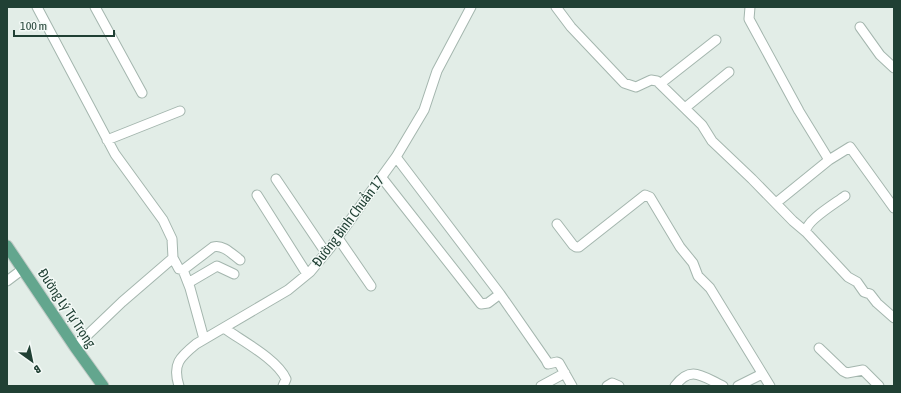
<svg xmlns="http://www.w3.org/2000/svg" width="901" height="393" viewBox="0 0 901 393" font-family="'Asap Condensed',sans-serif">
  <style>
    .lines { fill: none; stroke-linecap: round; stroke-linejoin: round }
    .minor-casing { stroke: #a4b6ae; stroke-width: 11 }
    .major-casing { stroke: #c1cac6; stroke-width: 13 }
    .minor { stroke: #fff; stroke-width: 9 }
    .major { stroke: #63a68e; stroke-width: 11 }
    .labels { text-anchor: middle; dominant-baseline: central; stroke-width: 3; stroke-linejoin: round; paint-order: stroke }
    .street-label { font-size: 14px; fill: #204034; stroke: #f3f9f6 }
  </style>
  <rect width="100%" height="100%" fill="#e2ede7"/>
  <g class="lines">
    <defs>
      <path id="minor" d="M37,7L115,154L163,220L172,239L173,258L179,269L183,270L213,247C223,244 232,254 240,260
        M95,7L142,93
        M556,7L571,27L624,83L636,87L651,80L657,81L702,125L712,141L752,179L793,221L806,232
        M750,7L749,19L799,111L829,160
        M860,27L880,55L894,68
        M660,84L716,40
        M685,108L729,72
        M107,140L180,111
        M396,157L500,294L546,360L548,364L557,362L559,363L572,386
        M382,178L481,304L488,303L500,294
        M276,179L326,253
        M257,195L307,274
        M845,196C836,203 805,221 806,232L848,277L857,282L864,292L870,294L877,303L894,318
        M776,203L829,160L850,147L894,208
        M557,224L573,245L576,247H579L645,195L650,197L680,247L693,263L698,276L710,288L770,386
        M338,238L371,286
        M183,270L190,288L204,339
        M7,281L23,269
        M188,283L217,266L234,274
        M224,328C242,341 277,359 286,379L283,386
        M75,347L122,302L173,258
        M819,348L843,371L847,373L863,370L879,386
        M179,386C172,364 180,357 196,344L288,290L310,272L330,248L396,157L424,110L437,71L471,7
        M541,386L565,373
        M607,386L612,383L619,386
        M675,386C691,364 703,377 723,386
        M738,386L762,374"/>
      <path id="major" d="M7,246L75,347L103,386"/>
    </defs>
    <use href="#minor" class="minor-casing"/>
    <use href="#major" class="major-casing"/>
    <use href="#minor" class="minor"/>
    <use href="#major" class="major"/>
  </g>
  <g class="labels">
    <g class="street-label">
      <text transform="translate(348 221) rotate(-53)">Đường Bình Chuẩn 17</text>
      <text transform="translate(67 308) rotate(56)">Đường Lý Tự Trọng</text>
    </g>
  </g>
  <rect width="901" height="393" fill="none" stroke="#204034" stroke-width="16"/>
  <g transform="translate(32 361) rotate(147)" stroke="#f3f9f6" stroke-width="3" paint-order="stroke">
  <path d="M0-3L7 15L0 10L-7 15Z" fill="#204034"/>
  <text y="-6" font-size="11" font-weight="bold" text-anchor="middle" fill="#204034">B</text>
  </g>
  <path d="M14 30v6h100v-6" fill="none" stroke="#204034" stroke-width="2"/>
  <text x="20" y="30" font-size="12" fill="#204034" stroke="#f3f9f6" stroke-width="3" paint-order="stroke">100 m</text>
</svg>
